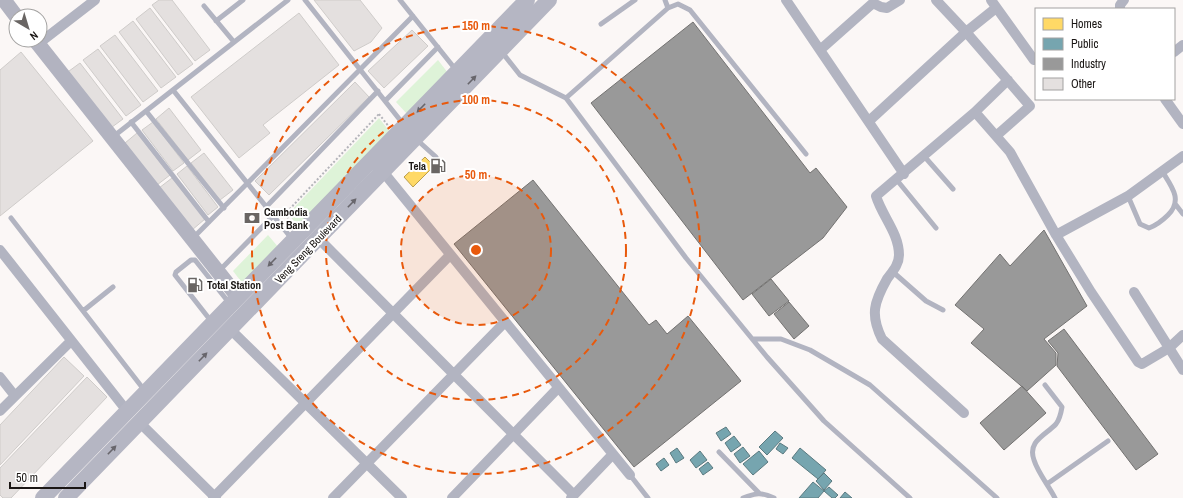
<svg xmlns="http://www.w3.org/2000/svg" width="1183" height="498" viewBox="0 0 1183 498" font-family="'Archivo Narrow',sans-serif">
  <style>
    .green { fill: #def3d8 }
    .homes { fill: #ffd966; stroke: #ba9e4d }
    .public { fill: #76a5af; stroke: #5a7a80 }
    .industry { fill: #999; stroke: #737271 }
    .building { fill: #e4e0df; stroke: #cfccca }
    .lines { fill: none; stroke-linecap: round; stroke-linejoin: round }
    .path { stroke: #b4b4ba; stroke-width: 2; stroke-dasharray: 2 2; stroke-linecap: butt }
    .lane { stroke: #b2b4c1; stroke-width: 5 }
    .street { stroke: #b2b4c1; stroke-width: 10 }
    .secondary { stroke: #b2b3c0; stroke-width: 15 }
    .primary { stroke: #b5b6c3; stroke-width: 16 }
    .oneway { fill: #68666c }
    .ring { fill: none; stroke: #e8590c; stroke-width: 2; stroke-dasharray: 7 5 }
    .labels { text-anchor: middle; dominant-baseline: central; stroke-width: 4; stroke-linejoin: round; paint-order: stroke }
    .poi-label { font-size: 11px; font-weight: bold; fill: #1a1614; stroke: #fff; text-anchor: start }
    .street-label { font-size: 11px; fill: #1a1614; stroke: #fff }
    .centre { fill: #e8590c; stroke: #fff; stroke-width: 2 }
    .ring-label { font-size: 12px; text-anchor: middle; font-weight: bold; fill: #e8590c; stroke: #fff; stroke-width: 4; stroke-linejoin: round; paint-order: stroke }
  </style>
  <rect width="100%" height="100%" fill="#fbf7f6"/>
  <path class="green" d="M438,60L448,73L407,114L396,102Z
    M379,118L390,132L299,227L288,214Z
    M268,235L279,248L243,284L233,271Z"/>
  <path class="homes" d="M425,157L434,166L413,187L404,177Z"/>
  <path class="public" d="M726,427L731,434L721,441L716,433Z
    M775,431L783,438L767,455L759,447Z
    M734,436L741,445L731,452L725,443Z
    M780,443L788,448L783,454L776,449Z
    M743,447L750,456L740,463L734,454Z
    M677,448L684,458L676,463L670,453Z
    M800,448L826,470L818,479L792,458Z
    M700,451L707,460L696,468L690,460Z
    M759,451L768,462L753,475L743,464Z
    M664,458L669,465L661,471L656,464Z
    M708,462L713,468L703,475L699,469Z
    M824,473L832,481L824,490L816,481Z
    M813,482L824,491L818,498H799Z
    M829,487L838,495L835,498H832L824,491Z
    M845,492L852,498H840Z"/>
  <path class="industry" d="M693,22L810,173L816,168L847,207L823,238L743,300L591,103Z
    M533,180L649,325L656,320L667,334L688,316L741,381L634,467L454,244Z
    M1044,230L1087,306L1044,339L1056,353V365L1027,391L971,343L984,329L955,305L1000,254L1010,266Z
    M771,279L789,301L769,316L752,294Z
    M789,302L809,326L794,339L774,314Z
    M1064,329L1158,454L1136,470L1057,366L1058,353L1048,341Z
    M1022,386L1046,413L1004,450L980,423Z"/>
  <path class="building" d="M159,0H172L210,50L195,61L152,5Z
    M314,0H360L382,28L371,42L354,51Z
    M150,8L193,64L178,75L136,19Z
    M299,13L339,65L263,125L270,133L239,158L191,97Z
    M133,21L176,77L161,88L119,32Z
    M412,30L428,46L384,88L368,71Z
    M115,35L158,91L143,102L100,46Z
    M98,49L141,105L126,116L83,60Z
    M21,52L93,141L0,216V70Z
    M80,63L123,119L108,130L65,74Z
    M355,82L369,97L269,195L255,181Z
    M169,108L201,150L188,160L156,119Z
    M153,122L184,163L173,171L142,130Z
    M137,133L170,175L157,185L125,143Z
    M204,153L233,190L220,200L191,163Z
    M187,166L218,207L208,215L177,174Z
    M172,178L205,219L192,230L159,188Z
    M64,357L84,376L0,465V425Z
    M87,377L107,397L11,498H3L0,495V468Z"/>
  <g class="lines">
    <path class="path" d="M379,114L393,132L299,231L285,214Z"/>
    <path class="lane" d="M305,0L404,125
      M400,0L456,70
      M665,0L668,8
      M204,6L234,42
      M216,21L243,0
      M601,24L635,0
      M501,51L520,75L566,98L686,258L767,357L824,421L910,498
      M173,90L292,239
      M566,98L668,8L678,4L690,10L806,154
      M385,101L438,47
      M146,111L224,208
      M131,122L209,222
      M114,136L288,0
      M416,139L436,157
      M924,156L953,189
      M896,179L936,228
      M1128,196L1140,224L1149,228C1157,225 1162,221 1168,215C1183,200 1172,187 1162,171
      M1176,205L1183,214
      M266,207L378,91
      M11,218L145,391
      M195,236L413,16
      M219,271L273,216
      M893,272L926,301L943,310
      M83,311L113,287
      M211,321L175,275L176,272L191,260H195L230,304
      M753,339H781L810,350L870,385L997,498
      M1045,385L1062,407C1061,413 1060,419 1056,424C1046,435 1027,441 1034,460C1038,473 1049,486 1055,498
      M719,452L759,493
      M630,475L648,498
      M1047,484L1108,441
      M743,498C755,493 762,492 774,498"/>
    <path class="street" d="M786,0L904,174
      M936,0L966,32L1030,106L996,136
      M991,0L1034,60
      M1120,9V5L1124,0
      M38,44L95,0
      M820,50L873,3L881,7L887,8L900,0
      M1174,52L1183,45
      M1165,99L1183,124
      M975,112L1010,152L1056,235L1091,292L1138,362L1142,364L1169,348L1183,335
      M869,121L966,32L996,8
      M380,168L630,475
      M1056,235L1128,196L1183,156
      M318,238L574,495
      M0,250L127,411
      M1134,292L1183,370
      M230,329L402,498
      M0,377L15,396
      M0,411L71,341
      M964,413L882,339C870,315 874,302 887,279C892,272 899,265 899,255C899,233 882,216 876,196L975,112L1008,80
      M139,422L216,498
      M213,498L450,255
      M333,498L505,322
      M452,498L558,388
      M571,498L613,454"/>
    <path class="secondary" d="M4,0L16,16
      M35,40L238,297"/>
    <path class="primary" d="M43,498L527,0
      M66,498L549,0"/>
  </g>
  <defs><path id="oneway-solid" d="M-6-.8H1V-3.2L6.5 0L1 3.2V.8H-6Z"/></defs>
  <g class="oneway">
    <use href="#oneway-solid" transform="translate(472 80) rotate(-46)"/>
    <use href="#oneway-solid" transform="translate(421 108) rotate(134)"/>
    <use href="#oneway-solid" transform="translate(352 203) rotate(-46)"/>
    <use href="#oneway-solid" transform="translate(272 262) rotate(134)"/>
    <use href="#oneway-solid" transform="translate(203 357) rotate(-46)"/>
    <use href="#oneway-solid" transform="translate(112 450) rotate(-46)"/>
  </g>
  <circle cx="476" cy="250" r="75" fill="#e8590c" fill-opacity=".12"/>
  <g class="ring">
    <circle cx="476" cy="250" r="75"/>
    <circle cx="476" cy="250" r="150"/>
    <circle cx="476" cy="250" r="224"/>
  </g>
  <defs>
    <symbol id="fuel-bare" viewBox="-9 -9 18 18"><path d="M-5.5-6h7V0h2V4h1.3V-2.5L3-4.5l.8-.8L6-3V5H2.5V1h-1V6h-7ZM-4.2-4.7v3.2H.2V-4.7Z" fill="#696563" stroke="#fff" stroke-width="2.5" paint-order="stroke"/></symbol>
    <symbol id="bank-bare" viewBox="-9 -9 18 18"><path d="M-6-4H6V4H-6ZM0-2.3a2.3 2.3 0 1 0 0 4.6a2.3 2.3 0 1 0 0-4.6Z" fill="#696563" stroke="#fff" stroke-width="2.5" paint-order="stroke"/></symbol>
  </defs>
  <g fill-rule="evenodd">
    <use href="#fuel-bare" x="427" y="155" width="22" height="22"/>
    <use href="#bank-bare" x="241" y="207" width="22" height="22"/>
    <use href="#fuel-bare" x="184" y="274" width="22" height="22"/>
  </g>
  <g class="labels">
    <g class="poi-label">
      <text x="426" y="166" text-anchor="end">Tela</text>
      <text x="264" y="212">Cambodia<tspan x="264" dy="13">Post Bank</tspan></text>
      <text x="207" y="285">Total Station</text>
    </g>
    <g class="street-label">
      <text transform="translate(308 249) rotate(-46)">Veng Sreng Boulevard</text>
    </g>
  </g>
  <circle cx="476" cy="250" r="6" class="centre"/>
  <g class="ring-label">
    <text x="476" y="30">150 m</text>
    <text x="476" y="104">100 m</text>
    <text x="476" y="179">50 m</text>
  </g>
  <rect x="1035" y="8" width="140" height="92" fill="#ffffff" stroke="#a3a2a1"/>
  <rect x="1043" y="18" width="20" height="12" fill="#ffd966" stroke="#a3a2a1"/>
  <text x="1071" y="28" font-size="12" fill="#1a1614">Homes</text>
  <rect x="1043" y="38" width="20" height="12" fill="#76a5af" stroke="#a3a2a1"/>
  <text x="1071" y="48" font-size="12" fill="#1a1614">Public</text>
  <rect x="1043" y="58" width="20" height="12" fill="#999999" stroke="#a3a2a1"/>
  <text x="1071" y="68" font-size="12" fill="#1a1614">Industry</text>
  <rect x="1043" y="78" width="20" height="12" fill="#e4e0df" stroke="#a3a2a1"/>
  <text x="1071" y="88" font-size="12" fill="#1a1614">Other</text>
  <g transform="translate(28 28) rotate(142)"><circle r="19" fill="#ffffff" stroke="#a3a2a1"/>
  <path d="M0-3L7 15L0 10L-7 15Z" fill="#696563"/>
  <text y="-6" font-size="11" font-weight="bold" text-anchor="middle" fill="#1a1614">N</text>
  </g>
  <path d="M10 482v6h75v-6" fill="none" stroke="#1a1614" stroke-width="2"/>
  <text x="16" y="482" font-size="12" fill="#1a1614" stroke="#ffffff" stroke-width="3" paint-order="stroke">50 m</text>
</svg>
